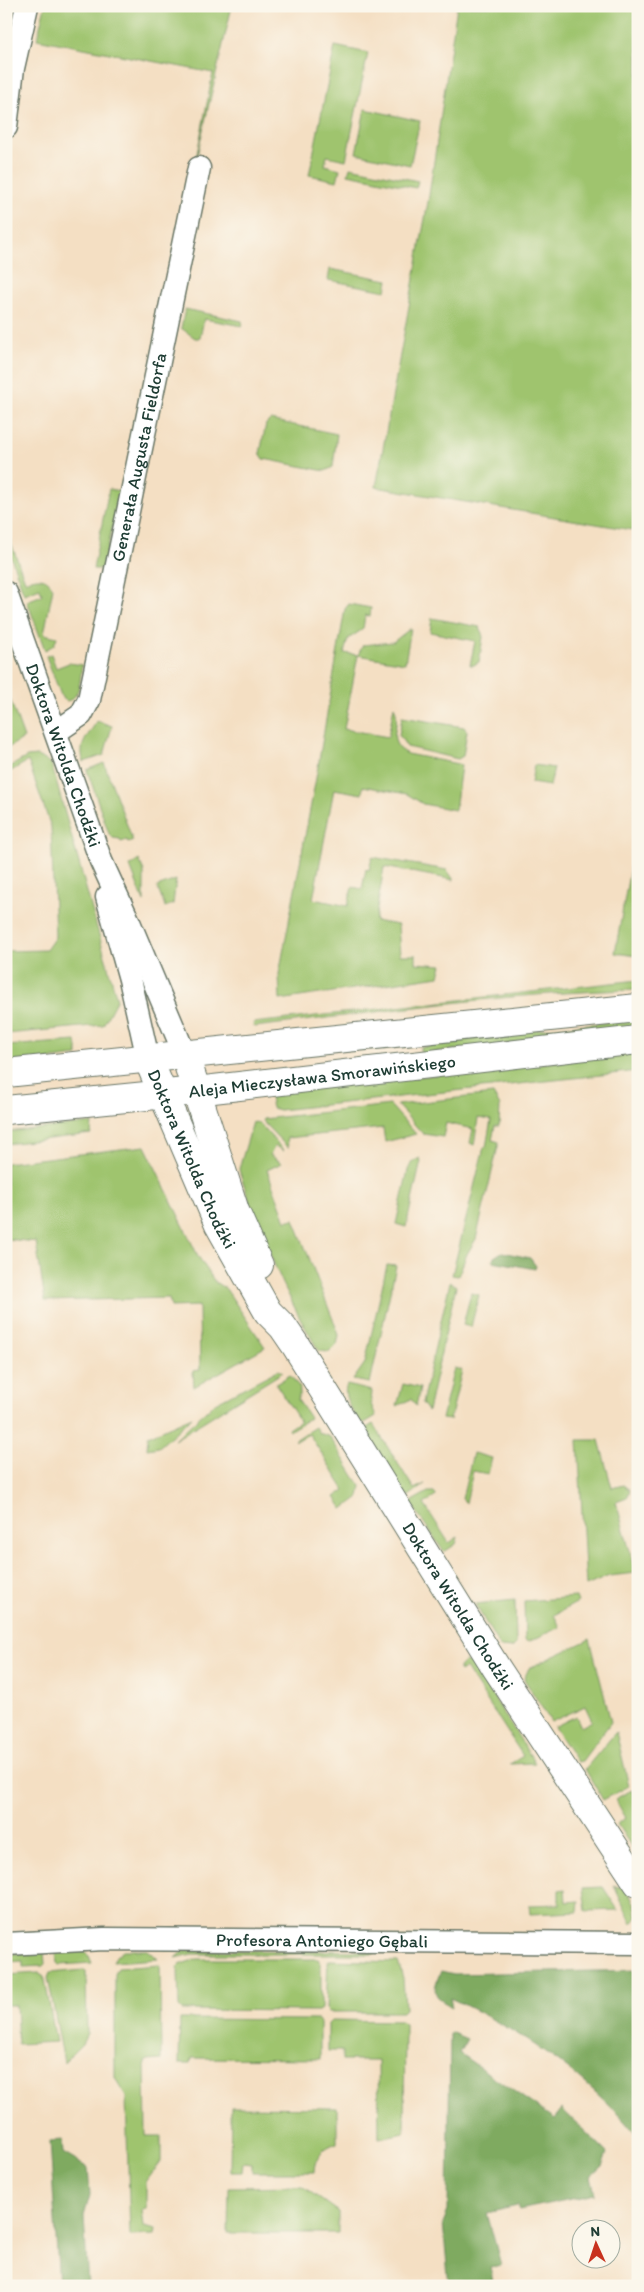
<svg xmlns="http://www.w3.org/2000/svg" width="644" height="2292" viewBox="0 0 644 2292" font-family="Itim,sans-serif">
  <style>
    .green { fill: #9fc46e; stroke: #5f8051 }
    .forest { fill: #7faa61; stroke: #4f744a }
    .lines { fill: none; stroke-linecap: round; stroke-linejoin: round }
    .minor-casing { stroke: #6a7666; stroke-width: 25 }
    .tertiary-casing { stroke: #6a7666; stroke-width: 30 }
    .secondary-casing { stroke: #6a7666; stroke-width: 30 }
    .minor { stroke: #fff; stroke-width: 22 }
    .tertiary { stroke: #fff; stroke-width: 28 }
    .secondary { stroke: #fff; stroke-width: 28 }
    .labels { text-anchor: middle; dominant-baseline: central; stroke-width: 5; stroke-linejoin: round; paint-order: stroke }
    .street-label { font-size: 18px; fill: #1f3d34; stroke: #fbf7ec }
  </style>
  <rect width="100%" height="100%" fill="#fbf7ec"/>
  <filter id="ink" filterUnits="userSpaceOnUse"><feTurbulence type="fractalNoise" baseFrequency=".02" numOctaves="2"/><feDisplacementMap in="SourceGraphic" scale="10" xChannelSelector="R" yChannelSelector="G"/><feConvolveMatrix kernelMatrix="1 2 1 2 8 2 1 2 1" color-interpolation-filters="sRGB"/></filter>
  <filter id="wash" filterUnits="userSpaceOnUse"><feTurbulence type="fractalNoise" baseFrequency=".0096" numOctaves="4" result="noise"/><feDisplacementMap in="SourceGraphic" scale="20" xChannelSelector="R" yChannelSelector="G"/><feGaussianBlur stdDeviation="1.12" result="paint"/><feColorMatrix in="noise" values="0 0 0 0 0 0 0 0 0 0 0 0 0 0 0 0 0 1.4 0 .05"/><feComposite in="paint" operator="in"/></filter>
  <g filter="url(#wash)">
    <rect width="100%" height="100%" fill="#f4dfc3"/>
    <path class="green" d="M45,6H232L195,164L213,73L37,39Z
      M457,6H638V158L635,174L638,163V531L376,487L428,202Z
      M335,46L368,53L346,160L327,156L325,165L340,169L337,181L309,175Z
      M365,109L420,121L410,165L356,153Z
      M350,167L418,181L416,188L348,174Z
      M330,269L388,280L386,291L328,280Z
      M185,309L242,321L243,326L204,319L200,338H195L181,328Z
      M270,420L337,434L333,467L325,471L264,459L260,453L266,424Z
      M109,489L120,491L104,565L99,569H93Z
      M6,529L25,581C37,577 46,575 53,588L44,634L57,637L54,645L45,650L27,601L42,595L40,588L24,594L6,543Z
      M349,604L371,608L370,616L365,615L363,629L348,639L344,653L358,655L363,645L393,642L411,628L405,663L358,655L344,729L388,737L394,706C403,725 383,740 407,754L458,764L461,766L455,810L423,804L407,794L363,786L362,794L334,789L313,899L348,906L352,887L362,889L366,869L369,870L372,857L447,870L454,880L384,867L375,921L398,925L400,955H416V963L442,965L439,976L280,1000L279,974L316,778L345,609Z
      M432,618L480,627L483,637L479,662L474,665H470L475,641L430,632Z
      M51,654L56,668L69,663L82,665C80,677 81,698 67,701L62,698L46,656Z
      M6,688L24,738L6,749Z
      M402,717L464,727L467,731L463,756L458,759L407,747L399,735Z
      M97,721L112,726L104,755L84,762C77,745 89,735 97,721Z
      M37,756L51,763L117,999L103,1025L6,1034V951L46,950L55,937L51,827L28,761L6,774V769L27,757Z
      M104,763L133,841L128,843L127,840L121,842L120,839L113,838L109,834L87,770Z
      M534,765L554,768L550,786L531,783Z
      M638,823V956L615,953Z
      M139,860L144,871V902L130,866Z
      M176,880L173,904L165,907L157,887Z
      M638,980V990C510,992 381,1012 254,1027L253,1023Z
      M638,1019V1028L421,1054L420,1048L466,1037Z
      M76,1041L78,1056L6,1064V1046Z
      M638,1053V1071L279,1110L272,1108L269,1093Z
      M493,1094L500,1106L499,1126H495L492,1140L499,1142L476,1239L467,1254L458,1276L452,1275L484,1147H486L491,1120L478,1118L474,1145L470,1143L473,1129L446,1123L443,1137L423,1134L397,1105Z
      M390,1105L416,1134L385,1142L383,1128L287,1138L288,1148L262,1121L263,1119Z
      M253,1122L259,1123L284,1151L275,1146L270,1155L282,1163L267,1170L286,1221L294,1219L339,1335L337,1345L328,1352L320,1351L317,1348C284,1293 260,1234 240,1173L239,1169Z
      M92,1123L91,1134L6,1144V1132Z
      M145,1146L198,1256L215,1282L226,1289L265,1347L194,1387L193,1371L200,1370L199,1306L171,1307L169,1298L45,1301L36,1242L6,1239V1163Z
      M420,1158L421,1161L406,1227L396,1224L408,1170L412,1162Z
      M387,1265L396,1266L370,1383L353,1380L365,1363Z
      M450,1282L456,1286L428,1411L422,1403Z
      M471,1293L479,1295L471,1327L463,1325Z
      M454,1368L462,1370L450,1420L442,1419Z
      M278,1370L283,1372L174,1440L215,1403Z
      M290,1375L300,1388L298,1400L310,1418L289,1431L288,1429L300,1421L276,1384Z
      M403,1384L420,1388L416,1406L411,1399L397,1406Z
      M347,1385L372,1391L371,1404L376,1416L363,1424H360C354,1413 341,1397 347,1385Z
      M192,1417L159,1447L147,1449L148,1436Z
      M373,1424L414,1489L425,1484L409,1496L405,1495L365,1433V1429Z
      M315,1427L319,1433L330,1437L354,1476L361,1486L359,1497L343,1509L335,1497L345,1490L309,1434L296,1441L295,1440Z
      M578,1440H599L612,1488L623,1485L630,1490L627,1498L616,1502L636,1573L609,1576L586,1586Z
      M473,1453L492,1458L488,1474L473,1471L466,1503L462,1499Z
      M428,1492H434L436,1496L424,1504L449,1543L458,1537L456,1544L444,1552L411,1504L412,1501Z
      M576,1597L578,1602L554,1615L560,1627L528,1642L525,1640L524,1601Z
      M515,1600L516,1644L512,1648L500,1647L475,1604Z
      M590,1639L611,1722L582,1761L577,1762L554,1727L576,1716L581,1727L592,1721L585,1706L551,1722L524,1679L529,1668Z
      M464,1662L473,1664L535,1763L510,1764L523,1756L466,1668L460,1672L459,1667Z
      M616,1732L629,1786L603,1800L585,1769Z
      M632,1790L638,1809V1857L617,1824L626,1818L615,1799Z
      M614,1886L625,1888L635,1904L637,1917L632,1924Z
      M603,1887L618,1910L586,1911L583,1888Z
      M565,1889L566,1902L579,1901L578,1912L530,1914L529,1905L559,1904V1890Z
      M81,1950L89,1956L92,1963L59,1965L57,1963L56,1951Z
      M123,1950H147L158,1959L113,1962L116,1956Z
      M184,1950L376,1951L374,1954H192L175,1958Z
      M44,1952L45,1964L43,1966L23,1967V1961L6,1962V1954Z
      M197,1959H318L321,1963V2009L318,2011L182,2010L179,2007L178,1967L181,1964Z
      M328,1960L398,1962L403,1978L405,2009L402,2012H329L326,2009Z
      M160,1965L161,2060L145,2061L146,2136H161V2161L146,2182V2209L142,2210L144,2226L156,2229L155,2235L130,2236L126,2096L115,2078V1974L118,1968Z
      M84,1970L86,1971L87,2034L82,2044L64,2062L48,1978L50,1973Z
      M39,1973L43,1975L45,1980L56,2042L18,2044L16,2005H6V1975Z
      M180,2019L318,2020L320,2022V2059L192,2058L191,2063H179Z
      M331,2020L401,2021L405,2024L404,2133L379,2138L378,2060H342V2051H328V2023Z
      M231,2107L337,2108V2143C323,2147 314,2158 314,2172H252V2163L243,2162L242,2172H230Z
      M302,2186L338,2212V2233H228L229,2187Z"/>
    <path class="forest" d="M502,1252L530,1258L536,1266L535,1269L493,1261L494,1257Z
      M638,1970V2137C587,2075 523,2032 450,1998L452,2007C432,1996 432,1991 441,1971L454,1974Z
      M450,2032L467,2039L459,2053L554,2119L562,2109L607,2153L602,2166L591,2176L595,2194L519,2210L517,2206L487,2213L501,2265L490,2268L494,2286H449L443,2223L448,2211Z
      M62,2140L63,2153L88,2168L90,2195L84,2216L88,2286H59L50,2141Z"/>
  </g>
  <g filter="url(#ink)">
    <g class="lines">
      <defs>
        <g id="minor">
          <path d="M6,127L13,68L27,6"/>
          <path id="s1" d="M6,593L101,861L129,922L185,1055"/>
          <path id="s2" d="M56,732L81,715L89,700L199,168"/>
          <path d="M107,897L130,979L148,1059"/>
          <path id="s3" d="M6,1944L104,1939L638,1943"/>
        </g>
        <g id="tertiary">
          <path d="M185,1055L235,1211L259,1265"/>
          <path id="s4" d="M148,1059L219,1225L268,1312L283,1327L296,1346L497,1669L638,1883"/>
        </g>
        <g id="secondary">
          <path d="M6,1073L638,1008"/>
          <path id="s5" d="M6,1110L196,1091L638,1040"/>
        </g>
      </defs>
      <use href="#minor" class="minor-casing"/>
      <use href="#tertiary" class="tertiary-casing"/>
      <use href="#secondary" class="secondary-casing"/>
      <use href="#minor" class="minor"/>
      <use href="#tertiary" class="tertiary"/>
      <use href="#secondary" class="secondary"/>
    </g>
  </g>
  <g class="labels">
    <g class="street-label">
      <text stroke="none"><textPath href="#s2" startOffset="295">Generała Augusta Fieldorfa</textPath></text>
      <text stroke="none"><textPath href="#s1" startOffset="172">Doktora Witolda Chodźki</textPath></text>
      <text stroke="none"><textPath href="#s5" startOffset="318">Aleja Mieczysława Smorawińskiego</textPath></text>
      <text stroke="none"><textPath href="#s4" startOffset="109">Doktora Witolda Chodźki</textPath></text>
      <text stroke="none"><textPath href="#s4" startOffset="631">Doktora Witolda Chodźki</textPath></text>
      <text stroke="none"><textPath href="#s3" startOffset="316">Profesora Antoniego Gębali</textPath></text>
    </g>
  </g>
  <rect width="644" height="2292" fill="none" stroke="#fbf7ec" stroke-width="25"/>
  <g transform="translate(596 2244) rotate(357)"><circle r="24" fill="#fbf7ec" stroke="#a3ada2"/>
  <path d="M0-4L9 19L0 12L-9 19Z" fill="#c8321e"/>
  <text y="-8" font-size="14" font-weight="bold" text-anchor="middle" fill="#1f3d34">N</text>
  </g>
</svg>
